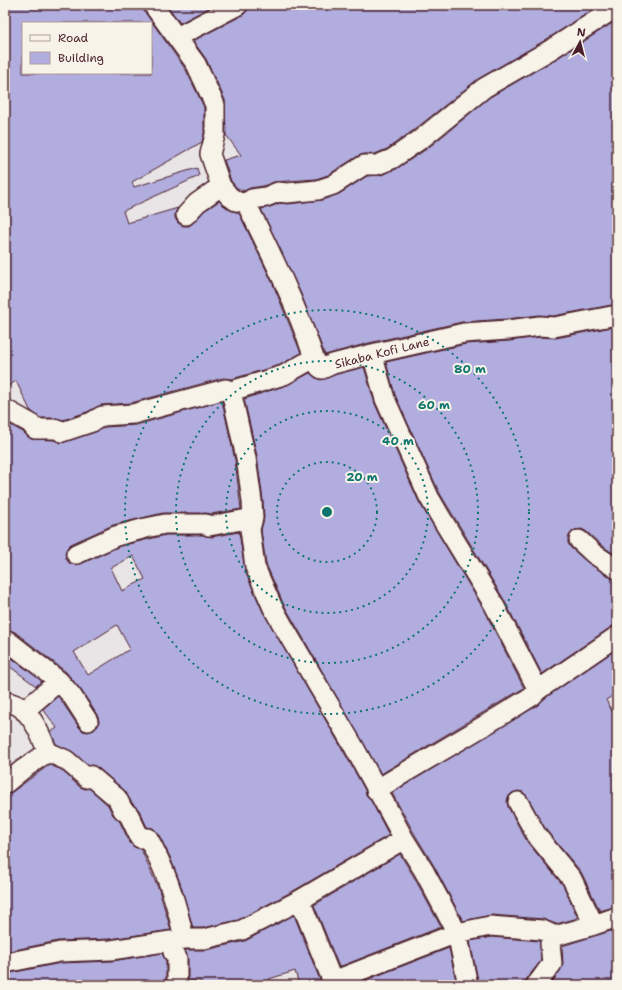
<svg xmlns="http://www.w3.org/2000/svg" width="622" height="990" viewBox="0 0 622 990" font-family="'Shantell Sans',sans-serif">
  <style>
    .building { fill: #b2addf; stroke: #4a1f2b; fill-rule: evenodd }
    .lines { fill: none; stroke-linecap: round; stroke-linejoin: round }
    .minor-casing { stroke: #4a1f2b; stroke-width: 22 }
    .minor { stroke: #f7f3e8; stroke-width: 19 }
    .ring { fill: none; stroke: #0f766e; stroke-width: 2; stroke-dasharray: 2 4 }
    .labels { text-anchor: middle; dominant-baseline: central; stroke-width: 4; stroke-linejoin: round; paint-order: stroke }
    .street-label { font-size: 12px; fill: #4a1f2b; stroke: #f7f3e8 }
    .centre { fill: #0f766e; stroke: #f7f3e8; stroke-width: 2 }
    .ring-label { font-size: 12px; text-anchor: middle; font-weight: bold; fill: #0f766e; stroke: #f7f3e8; stroke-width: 4; stroke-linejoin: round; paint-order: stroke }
  </style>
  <rect width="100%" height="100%" fill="#e9e5e6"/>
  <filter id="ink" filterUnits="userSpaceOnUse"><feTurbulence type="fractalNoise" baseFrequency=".025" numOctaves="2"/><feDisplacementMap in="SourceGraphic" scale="8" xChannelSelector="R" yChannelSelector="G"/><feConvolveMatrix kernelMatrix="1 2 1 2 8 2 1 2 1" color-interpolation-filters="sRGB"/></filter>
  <g filter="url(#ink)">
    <path class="building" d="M5,5H142L144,11L186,70L204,107V134L202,142L132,182L134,187L197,168L199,176L123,211L127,223L178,208L175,213V218L178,223L183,226H189L194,222L204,211L219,201L230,210L239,213L273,284L301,353L280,365L232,379L223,378L131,403L101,405L87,412L63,420L57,418H40L30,410L16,381L5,388ZM23,23H151V73H23Z
      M167,5H214L180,23Z
      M249,5H600L544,41L478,79L414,130L387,149L375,154H364L358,156L328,175L316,179L274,182L263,186L250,188L244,191L237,188L231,181L224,160L241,155L226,135L225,100L206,59L193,41L243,15L247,11Z
      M617,20V304L553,316L539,315L507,319L462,322L369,343L325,355L301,294L261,209L270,207L280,203L288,204L321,200L339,194L367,176L381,175L396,169L428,148L490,97L556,59Z
      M617,326V556L601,545L587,532L582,529L575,530L571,533L568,538V543L571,548L587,562L611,578L617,580V625L611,627L542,674L503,598L439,492L395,395L386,362L466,344L509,341L540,337L556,338Z
      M364,367L375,404L419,502L483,608L524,688L381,774L283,603L266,564L261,530L264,518L263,500L257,456L244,399L287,385L310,373L316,378L321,380L337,374Z
      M222,401L235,460L241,509L211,514L206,513H163L113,525L71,544L67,548L65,553L66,558L69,563L75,565L81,564L120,546L166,535H203L211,537L239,532L245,571L263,612L344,752L365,790L366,795L370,799L389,835L295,890L238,920L203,928H193L180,883L170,857L158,833L153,828L147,827L139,810L132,803L124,790L98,768L93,765L89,766L73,752L56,744L51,732L57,728L43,709L58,696L79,727L83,731L88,732L94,730L98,726L99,721L97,715L81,690L66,672L15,632L10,630L5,631V526L10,520L5,516V422L23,432L31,439L54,440L61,443L95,432L105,427L136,425ZM133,556L145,579L122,591L111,568ZM117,625L130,649L88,675L74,652Z
      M617,649V693L606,700L617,720V906L600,911L581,872L546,830L527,796L523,792L518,791L512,793L508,797L507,802L508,807L528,843L563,885L578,918L556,924L543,919L491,915L463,921L434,866L414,833L392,793L538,705L545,698Z
      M5,653L42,681L36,686L5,663Z
      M49,765L60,769L80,787L85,789L89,788L108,805L113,815L120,822L130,843L135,847L141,849L159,890L171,930L110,939L58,941L5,952V795L12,792Z
      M400,854L414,877L441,927L339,967L314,905Z
      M294,915L322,985H299L295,971L269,979L271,985H200V981L188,980V958L185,950H206L245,941Z
      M617,929V985H550L560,971L563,964L562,946Z
      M491,937L540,941L541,961L527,978L525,985H479L470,941Z
      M449,948L457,985H433L432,982L425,985H353Z
      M162,953L166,961V980H164V985H5V974L61,963L112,961Z"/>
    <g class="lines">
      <defs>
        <path id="minor" d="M153,5L196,64L215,105V135L210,154L221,186L229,196L236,201L246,203C271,253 296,304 314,358
          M177,37L238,5
          M246,203L252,199L266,197L278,192L287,193L318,190L333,185L364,165H377L392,159L421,139L484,88L550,50L617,7
          M186,215L197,203L221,186
          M372,354L385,399L429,497L440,516L493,603L538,690
          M231,391L246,458L252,501L253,518L250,529L255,567L273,608L286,631L354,747L404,839L424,871L457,933L468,985
          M5,409L30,423L35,429H57L62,432L92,422L102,416L133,414L226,389L231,391L284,375L314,358L319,367L322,369L333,364L372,354L464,333L508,330L540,326L554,327L617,315
          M579,540L594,554L617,569
          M76,554L116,536L146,528L165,524H206L209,526L253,518
          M8,641L59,681
          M5,701C10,703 16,704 20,707C34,717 41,737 48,752
          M24,711L59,681L72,696L88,721
          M5,784L22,770L48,752L66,760L87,778L91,776L117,798L123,810L129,815L140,838H148C165,868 177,904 184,939
          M376,790C428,758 481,729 532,696L538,690L617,636
          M518,802L537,836L572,879L594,925
          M300,900L334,985
          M171,941L173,952L177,958V985
          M5,963L60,952L111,950L184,939H204L242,930L300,900L404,839
          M333,981L457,933L490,926L542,930L555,936L594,925L617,917
          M536,985C542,978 546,971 552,964L550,943L555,936"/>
      </defs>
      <use href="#minor" class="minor-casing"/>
      <use href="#minor" class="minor"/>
    </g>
  </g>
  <g class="ring">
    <circle cx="327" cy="512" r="50"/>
    <circle cx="327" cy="512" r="101"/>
    <circle cx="327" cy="512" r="151"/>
    <circle cx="327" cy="512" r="202"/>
  </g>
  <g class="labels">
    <g class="street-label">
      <text transform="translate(382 353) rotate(-14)">Sikaba Kofi Lane</text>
    </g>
  </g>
  <circle cx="327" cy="512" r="6" class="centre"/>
  <g class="ring-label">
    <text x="470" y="373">80 m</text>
    <text x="434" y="409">60 m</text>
    <text x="398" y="445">40 m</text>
    <text x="362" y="481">20 m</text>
  </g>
  <rect width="622" height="990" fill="none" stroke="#f7f3e8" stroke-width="20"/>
  <rect x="10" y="10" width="602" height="970" fill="none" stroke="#4a1f2b" stroke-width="1.5" filter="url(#ink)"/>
  <rect x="22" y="22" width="130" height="52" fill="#f7f3e8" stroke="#b29e9c"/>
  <rect x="30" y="35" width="20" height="6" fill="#f7f3e8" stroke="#b29e9c"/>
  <text x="58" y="42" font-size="12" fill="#4a1f2b">Road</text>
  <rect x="30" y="52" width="20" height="12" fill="#b2addf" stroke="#b29e9c"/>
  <text x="58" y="62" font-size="12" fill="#4a1f2b">Building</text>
  <g transform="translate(580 42) rotate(7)" stroke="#f7f3e8" stroke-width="3" paint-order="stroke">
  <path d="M0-3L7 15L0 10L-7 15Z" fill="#4a1f2b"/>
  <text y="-6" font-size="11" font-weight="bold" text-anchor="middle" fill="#4a1f2b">N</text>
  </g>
</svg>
